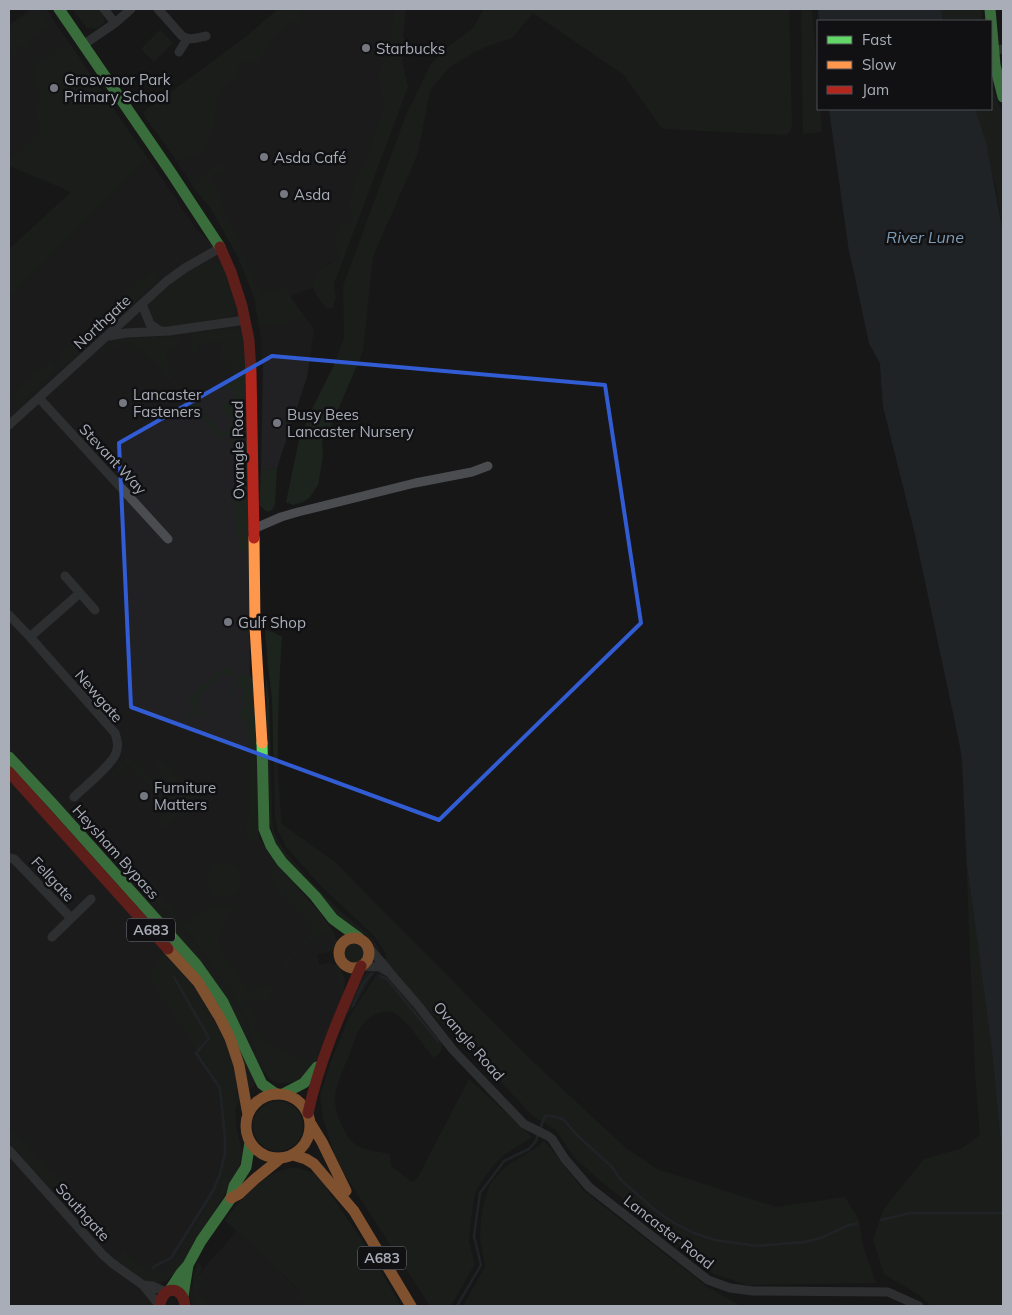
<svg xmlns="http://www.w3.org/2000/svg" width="1012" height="1315" viewBox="0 0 1012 1315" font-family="Mulish,sans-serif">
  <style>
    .built { fill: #212123 }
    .green { fill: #1d241e }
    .water { fill: #2a3239 }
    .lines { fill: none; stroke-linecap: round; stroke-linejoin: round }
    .stream { stroke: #2a3239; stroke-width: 2.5 }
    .street { stroke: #4b4c50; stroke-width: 9 }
    .fast { stroke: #63d668; stroke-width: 11 }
    .slow { stroke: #ff974d; stroke-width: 11 }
    .jam { stroke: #b3261e; stroke-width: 11 }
    .marked { fill: none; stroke: #325cd3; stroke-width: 4; stroke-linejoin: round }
    .poi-dot { fill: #757880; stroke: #111113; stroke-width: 2 }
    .labels { text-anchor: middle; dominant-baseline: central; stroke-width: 5; stroke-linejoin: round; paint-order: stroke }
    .shield { fill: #111113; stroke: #7b7e86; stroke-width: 1 }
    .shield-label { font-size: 14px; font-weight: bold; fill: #a8adb8 }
    .poi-label { font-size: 15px; fill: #a8adb8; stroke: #111113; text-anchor: start }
    .street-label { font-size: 15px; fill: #a8adb8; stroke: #111113 }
    .water-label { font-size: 16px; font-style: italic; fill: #7f9bb3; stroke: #111113 }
  </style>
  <rect width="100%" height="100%" fill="#171717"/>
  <path class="built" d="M31,9H46L128,130L9,167V25Z
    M304,9H394L389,50L377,76L384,104L368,154L355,178L349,205L353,220L340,257L328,263L314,280L313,288L290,296L314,330L307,377L277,468L261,470L263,368L261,338L254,297L241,257H238L210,207L196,191L166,145L191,122L244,62L263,48Z
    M148,158L196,229L213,245L234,289L246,330L250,675L251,676L258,832L260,840L273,859L321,914L335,939L330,950L317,954L319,965H333L338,969L340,1004L318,1054L289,1083H277L271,1080L265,1072L227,1117L236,1163L160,1286L152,1306H9V298Z
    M237,1231L315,1306H194L187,1293L205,1267Z"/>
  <path class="green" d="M36,9H38L50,26L26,42L29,46L25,48L22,45L17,48V56H12V53L11,52H9V27Z
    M72,9H100L105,15L103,16L105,19L104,23L96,29L87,28Z
    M278,9H304L297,16L301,20L296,25L292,21L268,44L258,63L265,67L263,74L254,62H244L235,73L236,75C230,82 219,90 216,99C214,108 216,117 214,126C212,139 203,150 192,158L190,155L182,160L176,159L145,117L143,112L243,39Z
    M394,9H406L403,37L406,41L402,60L408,87L334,284L336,297L333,308H326C322,303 317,297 314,290C308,275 329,263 340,257L334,243L341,225L353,220L349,205L355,178L368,154L384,104L377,76L389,50Z
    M484,9H789L792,125L790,132L786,135L665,129L660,126L624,75L533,13L512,38L488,46L473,53L450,67L430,90L418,153L373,257L363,351L332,424L322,442L323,456L318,485L310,497L303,502L293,505L286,502L299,440L312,409L333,367L344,338L343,286L406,115L431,64L445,49L473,28Z
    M801,9H812L818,88V109H820L822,132L803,134Z
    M941,9H981L982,21H943Z
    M160,30L173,43L154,62L141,49Z
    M71,45L128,130L148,158L9,298V249L71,192L9,166V158C22,151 33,142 42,129L39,126L37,106L41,105L40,89H36L34,62L37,59L40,63L62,47L64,50Z
    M991,87L1003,113V233L996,188L974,109H991Z
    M829,109L1003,678V1306H931L921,1296L884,1274L873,1240L883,1210L924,1159L962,1148L980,1135L975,1074L962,759L959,741L915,534L883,406L880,363L869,343L854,272L849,251Z
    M216,163L225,168L211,177L260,295L289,286V295L303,315L288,324H259L254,297L238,257L210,207L196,191L194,183Z
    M212,260L219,263L223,268L235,305C236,312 233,316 227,319L167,327C160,327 155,324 151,317C149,313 148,307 151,302C158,290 198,263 212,260Z
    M152,270L160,278L128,307L120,299Z
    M113,305L121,314L63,366L56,357Z
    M237,328L243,337L246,360L248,549L242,551C231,526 239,492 237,465C236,454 233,444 230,434L221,439L176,389L175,385L141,348L138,351L130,343L126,347L121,342L109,353L105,350L115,341L123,339L178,337L180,340L182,358H180L179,347L166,348L168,371L222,434L235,423L222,408L223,404L236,401L234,389L225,390L222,380L235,378L232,361L220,363L219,354L222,353L221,341L197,344L198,356H193L190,337L193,334L232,329L236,330Z
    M49,361L57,369L18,405L11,396Z
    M277,468L275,504L272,510L267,512L259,505L261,470Z
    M265,630L273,632L282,637C278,700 275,761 282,824L336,863L529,1058L627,1149L657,1169L776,1207L845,1197L859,1220L863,1246L876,1283L748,1285L714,1274L597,1178L574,1157L556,1130L533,1116L468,1048L420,1003L385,962L386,954L375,937L322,887L287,848L278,831L275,818L272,699L268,666Z
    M227,666L234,673L230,677L224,672L196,698L200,703L197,707L205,716L202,717H197L199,715L196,712L186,720L185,718L195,708L188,700L224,667Z
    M246,674L253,679L257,728L258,823V832L260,840L271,857L321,914L334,933L337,941L333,949L329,952L317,954C331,948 338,946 327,930L297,950L281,979C281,977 280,973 280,971C282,958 302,943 312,935L311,926L274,884L271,872L273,865L275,864L259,841L255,840L251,841L245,836L247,822L249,820L250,739L244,729L247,725L237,715L247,704L241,698L244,694L245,690L239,686L219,704L218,703L236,685L239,680L237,677L240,675Z
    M266,678L269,699L272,815C272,822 273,828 275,834C282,850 294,862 305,875C316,887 328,899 340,911C355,924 379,938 382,959L378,953L372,941L366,935L348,927L283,855L273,837L268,817L267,788Z
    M160,758L194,796L198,792L200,795C194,801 189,803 181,797L158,772L156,765Z
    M129,760H133L141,766L177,807C179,818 171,822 163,828L157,822L170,809L129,764L112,780L108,776L119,766L118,764Z
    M71,806L133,872L136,869L186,925L204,912H208L215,906L230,909L238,904L240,906L226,917L228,921L219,933L217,945L250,993L268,983L274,990L266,1003L250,999L244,1003L256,1019L253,1024C257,1029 261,1035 265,1040C274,1049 295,1062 307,1059C311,1058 314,1056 318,1054L340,1004L337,969L333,965H319C326,964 334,962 340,968C353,983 336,1016 330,1030C322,1049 310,1083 286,1083C279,1084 273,1082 268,1077L252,1043L248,1020L233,995L198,945L172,917L143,892L72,813L70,809Z
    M208 880a17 17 0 1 1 34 0a17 17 0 1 1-34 0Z
    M146,899L158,910L195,946L231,996L246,1024L248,1039Z
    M344 953a10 10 0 1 1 20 0a10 10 0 1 1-20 0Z
    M165,954L193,987L226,1040L237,1086L235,1094L236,1125L242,1152L239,1167L228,1187L227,1191L174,1277L172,1275L166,1281H157L155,1283C141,1279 128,1269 117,1259L124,1250L145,1270L153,1273L168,1271L213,1194L224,1155L221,1087L147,975L155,967L158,956Z
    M369,970H376L354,1007L346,1016C351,1003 358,976 369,970Z
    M379,971C393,976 430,1028 442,1042C443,1050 440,1054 433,1058L411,1028L394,1012C383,1011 374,1013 366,1021C357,1030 353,1044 349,1056C344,1068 337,1082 335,1096C333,1110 345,1137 356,1145C364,1150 380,1152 390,1154L391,1166L412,1182L418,1177L469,1079L532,1137L501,1157L485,1176L475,1193L471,1220L469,1242L475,1264L451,1306H430L337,1163L323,1118L320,1096L331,1061L349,1017Z
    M253 1126a25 25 0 1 1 50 0a25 25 0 1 1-50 0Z
    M9,1126L96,1223C92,1227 88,1227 83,1224L9,1142Z
    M544,1140L584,1191L706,1286L741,1306H463L485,1267L480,1239L481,1220L484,1202L490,1184L505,1167L539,1146Z
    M290,1168H299L314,1173L325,1186L370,1252L401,1306H307L296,1297L301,1292L225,1220C242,1198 262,1173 290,1168Z
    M198,1262L203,1268L199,1275L202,1278L197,1283L201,1287L197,1292L212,1306H199C189,1292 192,1277 198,1262Z"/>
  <path class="water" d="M818,9H941L943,21H819Z
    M829,109H975L986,142L1003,233V1163L992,1049L967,864L962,759L959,741L915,534L883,406L880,363L869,343L854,272L849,251Z"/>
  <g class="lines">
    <path class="stream" d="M380,976L387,979L438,1041
      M353,1006C358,995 362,981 372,974
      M540,1129L545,1116H552L563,1119L577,1135L612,1167L621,1180L629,1187L655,1210L674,1223L694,1233L715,1240L757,1246L804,1242L821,1238L849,1225L857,1224
      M881,1220L910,1213H1003
      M153,1268C158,1263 165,1262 171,1258L213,1191L220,1174L225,1153V1138L220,1088L196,1053L209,1038L174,977
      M457,1306L481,1265L474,1236L480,1193L504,1161L529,1149L536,1141L538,1134"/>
    <path class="street" d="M104,9L115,23
      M158,9L182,36C190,41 197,38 206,36
      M83,45L115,23L131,9
      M993,50L1003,49
      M179,52L187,39
      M142,304L150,324L160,331
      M109,336L126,333L169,331L245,320
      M39,398L168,539
      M9,425L167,281L185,268L220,248
      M253,529L281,517L298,512L415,483L472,472L488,466
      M65,576L95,610
      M9,615L30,637L115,733C117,740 119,746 116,753C112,765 84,787 74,797
      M30,637L80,593
      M9,858L14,859L71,918
      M52,937L91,899
      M362,966L380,967L390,973C384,963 375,957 369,947
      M390,973L417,1004L453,1050L524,1124L548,1136L552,1139L565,1159L589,1187L708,1280L730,1288L753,1291L888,1292L919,1306
      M9,1150L102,1254L112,1263L143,1285L159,1305
      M143,1285L152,1286L166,1292"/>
    <path class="fast" d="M59,9L172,174L220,247
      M990,9L995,65L1003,97
      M262,743L264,829L271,846L282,862L315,896L333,919L359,938
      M9,757L52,803L196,964L223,1002L262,1084L276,1094
      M283,1094L304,1083L317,1067
      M170,1290L181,1273L188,1265L201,1241L231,1198L234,1186L246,1167L250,1142
      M183,1296L188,1265"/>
    <path class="slow" d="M254,538L255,627L262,743
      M339 953a15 15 0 1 1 30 0a15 15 0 1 1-30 0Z
      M168,949L198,982L220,1018L230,1038L239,1065L248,1115
      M246 1126a32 32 0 1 1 64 0a32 32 0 1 1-64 0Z
      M311,1124L322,1142L346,1191
      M293,1155L306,1159L314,1164L354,1211L411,1306
      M231,1198L239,1194L255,1179L281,1158"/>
    <path class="jam" d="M220,247L231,272L242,306L249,340L251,372L254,538
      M9,772L168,949
      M308,1113C319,1062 340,1014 361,966
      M160,1306C162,1285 183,1285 185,1306"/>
  </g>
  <path d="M0 0H1012V1315H0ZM272,356L605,385L641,623L439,820L131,707L119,443Z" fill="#171717" fill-opacity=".55" fill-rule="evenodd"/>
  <path class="marked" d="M272,356L605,385L641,623L439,820L131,707L119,443Z"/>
  <g class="poi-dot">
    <circle cx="366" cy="48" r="5"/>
    <circle cx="54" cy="88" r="5"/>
    <circle cx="264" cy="157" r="5"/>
    <circle cx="284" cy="194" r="5"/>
    <circle cx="123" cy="403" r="5"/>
    <circle cx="277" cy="423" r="5"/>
    <circle cx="228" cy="622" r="5"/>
    <circle cx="144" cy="796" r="5"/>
  </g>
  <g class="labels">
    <g class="shield">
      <rect x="127" y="918.5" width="48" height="23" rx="4"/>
      <rect x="358" y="1246.5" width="48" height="23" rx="4"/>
    </g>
    <g class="shield-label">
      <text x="151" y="930">A683</text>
      <text x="382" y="1258">A683</text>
    </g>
    <g class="poi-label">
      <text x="376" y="48">Starbucks</text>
      <text x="64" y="79">Grosvenor Park<tspan x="64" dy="17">Primary School</tspan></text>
      <text x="274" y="157">Asda Café</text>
      <text x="294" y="194">Asda</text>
      <text x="133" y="394">Lancaster<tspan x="133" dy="17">Fasteners</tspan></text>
      <text x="287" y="414">Busy Bees<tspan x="287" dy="17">Lancaster Nursery</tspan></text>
      <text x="238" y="622">Gulf Shop</text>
      <text x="154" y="787">Furniture<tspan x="154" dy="17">Matters</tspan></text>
    </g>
    <g class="street-label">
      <text transform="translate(102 322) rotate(-43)">Northgate</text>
      <text transform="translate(238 450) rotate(-91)">Ovangle Road</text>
      <text transform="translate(113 459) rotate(47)">Stevant Way</text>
      <text transform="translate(99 696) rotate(49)">Newgate</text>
      <text transform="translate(116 852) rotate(48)">Heysham Bypass</text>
      <text transform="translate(53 879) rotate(47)">Fellgate</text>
      <text transform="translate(469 1041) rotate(49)">Ovangle Road</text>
      <text transform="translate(83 1212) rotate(48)">Southgate</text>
      <text transform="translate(669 1232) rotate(38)">Lancaster Road</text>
    </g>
    <g class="water-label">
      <text x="925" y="237">River Lune</text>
    </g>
  </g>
  <rect width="1012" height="1315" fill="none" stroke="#a8adb8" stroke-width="20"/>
  <rect x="817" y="20" width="175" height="90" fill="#111113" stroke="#4d4f55"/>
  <rect x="827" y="36" width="25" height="8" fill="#63d668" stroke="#4d4f55"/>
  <text x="862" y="45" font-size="15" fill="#a8adb8">Fast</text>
  <rect x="827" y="61" width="25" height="8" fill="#ff974d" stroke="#4d4f55"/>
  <text x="862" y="70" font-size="15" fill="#a8adb8">Slow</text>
  <rect x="827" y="86" width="25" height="8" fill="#b3261e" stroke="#4d4f55"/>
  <text x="862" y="95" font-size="15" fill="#a8adb8">Jam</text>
</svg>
